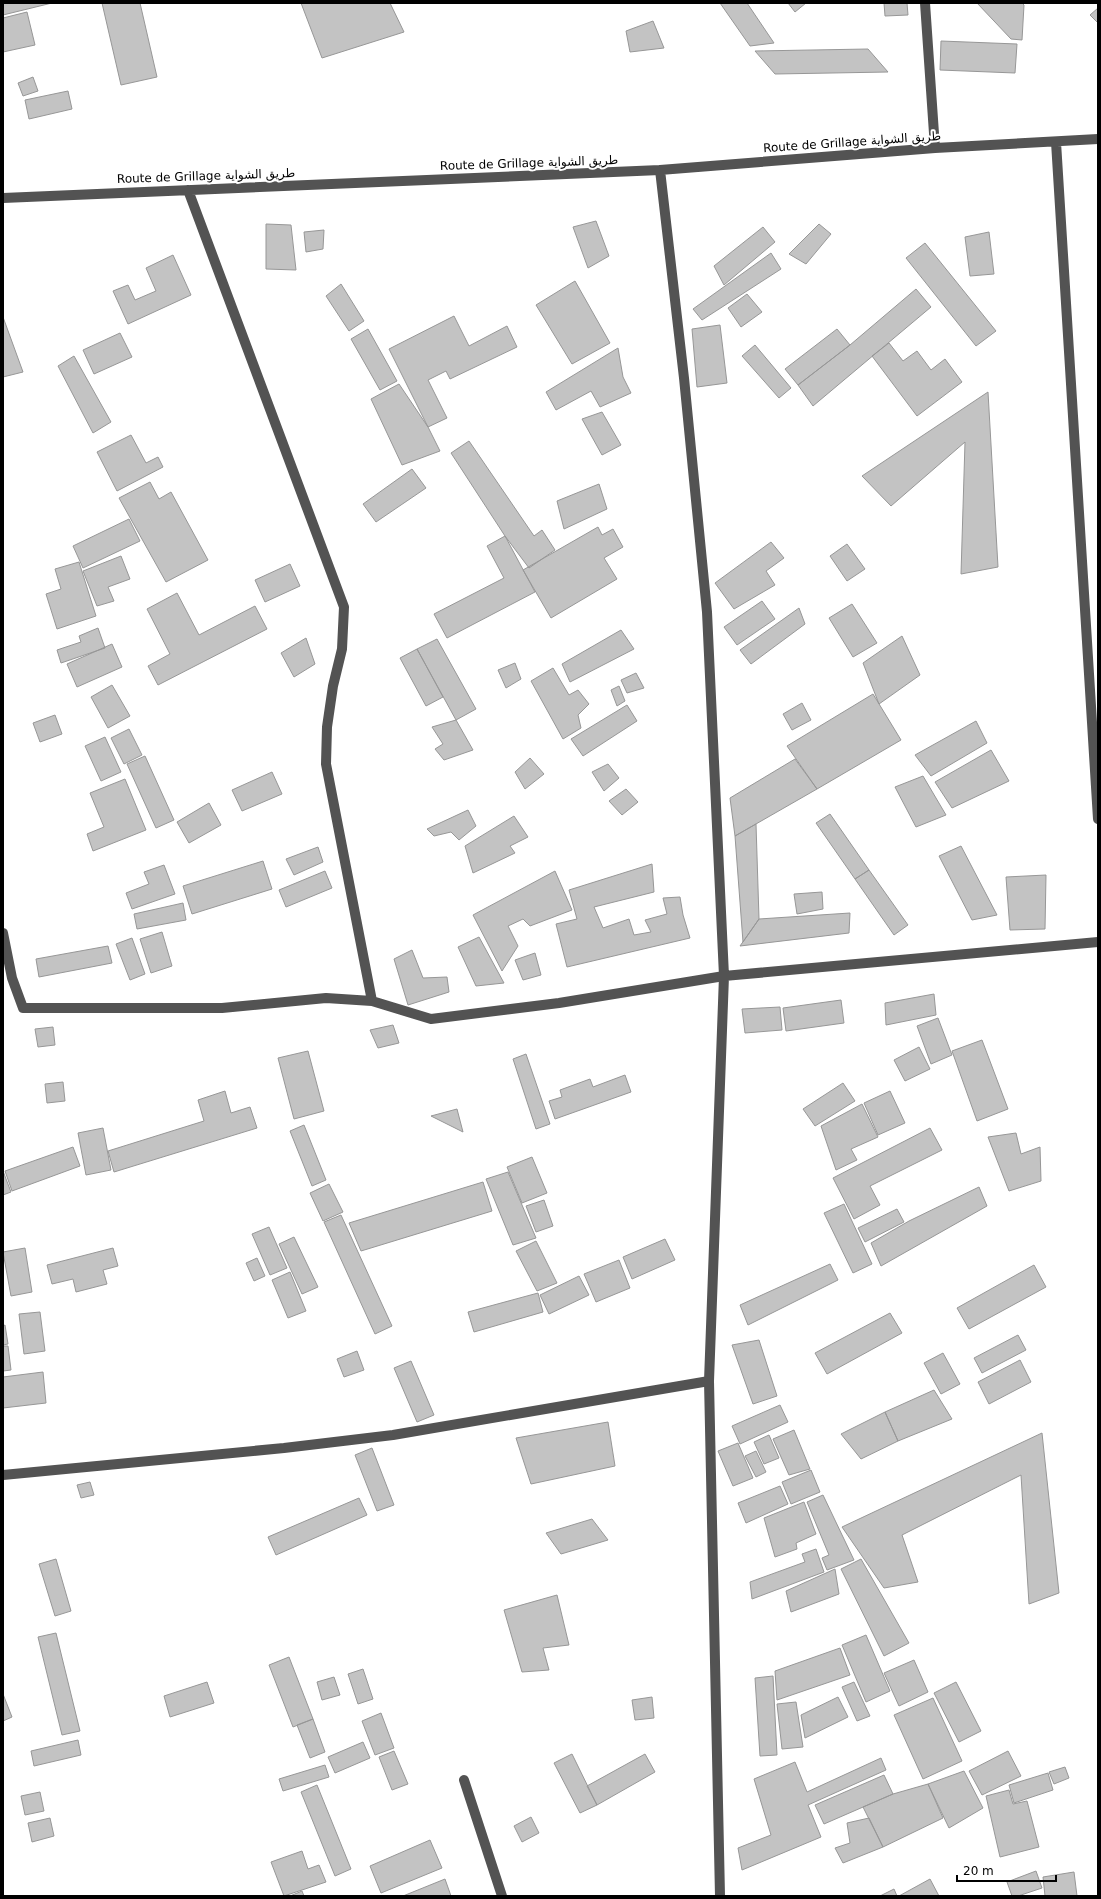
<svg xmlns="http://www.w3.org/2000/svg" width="1101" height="1899" viewBox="0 0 1101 1899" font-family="'DejaVu Sans','Noto Naskh Arabic',sans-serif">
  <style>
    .building { fill: #c3c3c3; stroke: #979797 }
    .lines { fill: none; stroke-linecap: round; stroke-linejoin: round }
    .minor { stroke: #535353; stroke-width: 10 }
    .labels { text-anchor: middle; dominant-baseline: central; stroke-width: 4; stroke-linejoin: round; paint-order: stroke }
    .street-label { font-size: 12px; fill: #000; stroke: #fff }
  </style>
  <rect width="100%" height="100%" fill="#fff"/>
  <path class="building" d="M3,3H52L3,15Z
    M102,3H140L157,77L121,85Z
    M301,3H390L404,32L322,58Z
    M720,3H747L774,43L750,46Z
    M788,3H806L795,12Z
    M884,3H907L908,15L885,16Z
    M977,3H1022L1024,5L1022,40L1011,39Z
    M1098,8V21L1097,22L1090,15Z
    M27,12L35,45L3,52V18Z
    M653,21L664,48L630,52L626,31Z
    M941,41L1017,44L1015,73L940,70Z
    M868,49L888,72L775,74L755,51Z
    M33,77L38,91L23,96L18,83Z
    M68,91L72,109L29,119L25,100Z
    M596,221L609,256L588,268L573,227Z
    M266,224L291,225L296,270L266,269Z
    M819,224L831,234L806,264L789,254Z
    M763,227L775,242L724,285L714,266Z
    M324,230L323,249L306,252L304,232Z
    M989,232L994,274L970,276L965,237Z
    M925,243L996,331L976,346L906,258Z
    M771,253L781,269L702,320L693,309Z
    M173,255L191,295L128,324L113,291L128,285L135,300L156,291L146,268Z
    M575,281L610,343L572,364L536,305Z
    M341,284L364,321L349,331L326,296Z
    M916,289L931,307L813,406L798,385L850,345Z
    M747,294L762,312L741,327L728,308Z
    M454,316L469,346L507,326L517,347L450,379L446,371L428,380L447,418L428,427L389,349Z
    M3,317L23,372L3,377Z
    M720,325L727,383L697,387L692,329Z
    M368,329L397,381L380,390L351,339Z
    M837,329L850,345L798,385L785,369Z
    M120,333L132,357L94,374L83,350Z
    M889,343L903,361L917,351L931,370L945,359L962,382L917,416L872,356Z
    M755,345L791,388L779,398L742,356Z
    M618,348L623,377L631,393L600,407L591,391L556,410L546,392Z
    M74,356L111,422L93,433L58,366Z
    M399,384L428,427L440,451L402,465L371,399Z
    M988,392L998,567L961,574L965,442L891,506L862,476Z
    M602,412L621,445L602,455L582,419Z
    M131,435L146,463L158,457L163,467L117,491L97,452Z
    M469,441L534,536L542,530L555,550L529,568L505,536L451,453Z
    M412,469L426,488L376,522L363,504Z
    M150,482L159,499L171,492L208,560L166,582L119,498Z
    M599,484L607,509L564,529L557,501Z
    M129,519L140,541L83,568L73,546Z
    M598,527L602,535L613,529L623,547L604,558L617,579L551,618L523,570Z
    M505,536L535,592L447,638L434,614L504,578L487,546Z
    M771,542L784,558L766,571L775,585L734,609L715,583Z
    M847,544L865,569L847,581L830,556Z
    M121,556L130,579L108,587L114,601L97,606L83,571Z
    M79,562L96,616L57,629L46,594L61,589L55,569Z
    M290,564L300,586L265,602L255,580Z
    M177,593L199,635L255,606L267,629L158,685L148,666L170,654L147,609Z
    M762,601L775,619L737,645L724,627Z
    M852,604L877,643L853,657L829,618Z
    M799,608L805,624L751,664L740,650Z
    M98,628L105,648L61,663L57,650L81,642L79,636Z
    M621,630L634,649L570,682L562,664Z
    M902,636L920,675L879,704L863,663Z
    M306,638L315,664L294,677L281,653Z
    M437,639L476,709L456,720L417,649Z
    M112,644L122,667L77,687L67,664Z
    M417,649L443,697L426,706L400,658Z
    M515,663L521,679L506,688L498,670Z
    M553,668L569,695L578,690L589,704L578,715L581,728L563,739L531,681Z
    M636,673L644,688L627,693L621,680Z
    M112,685L130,716L108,728L91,697Z
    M619,686L625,701L617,706L611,690Z
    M873,694L901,740L817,789L787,746Z
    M802,703L811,720L792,730L783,714Z
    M627,705L637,721L583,756L571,739Z
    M55,715L62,734L40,742L33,723Z
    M456,720L473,750L444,760L435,749L443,744L432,727Z
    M976,721L987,743L931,776L915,755Z
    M129,729L142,755L124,764L111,738Z
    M105,737L121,772L101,781L85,746Z
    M991,750L1009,781L952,808L935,782Z
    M145,756L174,820L156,828L127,764Z
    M530,758L544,774L525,789L515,772Z
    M795,759L817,789L735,836L730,798Z
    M608,764L619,778L604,791L592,772Z
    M272,772L282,794L242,811L232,790Z
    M923,776L946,815L916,827L895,787Z
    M125,779L146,830L93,851L87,834L104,827L90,793Z
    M626,789L638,802L622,815L609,801Z
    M209,803L221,825L189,843L177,822Z
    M468,810L476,826L459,840L451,832L434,836L427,829Z
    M830,814L869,870L855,879L816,823Z
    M514,816L528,837L510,846L515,853L473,873L465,846Z
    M756,824L759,919L743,942L735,836Z
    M961,846L997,915L972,920L939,856Z
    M318,847L323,862L294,875L286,859Z
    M263,861L272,889L192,914L183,886Z
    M652,864L654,892L594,907L603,928L629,919L634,935L651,932L645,920L667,914L663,898L680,897L683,915L690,938L567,967L556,924L577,919L569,890Z
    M164,865L175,894L132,909L126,893L149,884L144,872Z
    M869,870L908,925L894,935L855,879Z
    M325,871L332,888L286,907L279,890Z
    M555,871L572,910L530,926L523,919L508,926L518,946L502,971L473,915Z
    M1046,875L1045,929L1010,930L1006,877Z
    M822,892L823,909L797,914L794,894Z
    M183,903L186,920L137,929L134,914Z
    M850,913L849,933L740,946L759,919Z
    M162,932L172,966L151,973L140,939Z
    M479,937L504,983L476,986L458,947Z
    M132,938L145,974L130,980L116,944Z
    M108,946L112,963L39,977L36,959Z
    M412,950L423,978L447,977L449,992L408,1005L394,959Z
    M535,953L541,975L523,980L515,960Z
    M934,994L936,1015L886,1025L885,1003Z
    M841,1000L844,1023L786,1031L783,1008Z
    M780,1007L782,1030L745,1033L742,1009Z
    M938,1018L952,1055L931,1064L917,1026Z
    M393,1025L399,1043L378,1048L370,1030Z
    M53,1027L55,1045L38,1047L35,1029Z
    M982,1040L1008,1109L977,1121L952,1051Z
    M919,1047L930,1069L905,1081L894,1060Z
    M308,1051L324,1111L294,1119L278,1058Z
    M526,1054L550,1124L536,1129L513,1059Z
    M625,1075L631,1092L555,1119L549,1101L562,1097L560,1090L590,1079L593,1087Z
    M63,1082L65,1101L47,1103L45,1084Z
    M843,1083L855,1101L815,1126L803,1109Z
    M225,1091L231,1113L250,1107L257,1128L114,1172L108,1151L204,1121L198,1100Z
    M890,1091L905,1123L878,1135L864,1103Z
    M862,1104L878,1137L851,1149L857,1160L836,1170L821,1126Z
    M457,1109L463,1132L431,1116Z
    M304,1125L326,1180L312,1186L290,1131Z
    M103,1128L111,1170L86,1175L78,1133Z
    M930,1128L942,1150L870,1186L880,1205L854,1219L833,1178Z
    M1016,1133L1021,1154L1040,1147L1041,1181L1009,1191L988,1137Z
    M73,1147L80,1166L12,1191L5,1171Z
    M532,1157L547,1193L522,1203L507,1167Z
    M3,1171L11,1192L3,1195Z
    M508,1172L536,1238L513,1245L486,1179Z
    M483,1182L492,1211L361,1251L349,1223Z
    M329,1184L343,1212L323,1221L310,1193Z
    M979,1187L987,1206L881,1266L871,1243L909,1221Z
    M544,1200L553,1226L536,1232L526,1206Z
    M844,1204L872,1264L853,1273L824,1213Z
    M897,1209L904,1222L865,1242L858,1228Z
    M341,1215L392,1326L375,1334L324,1222Z
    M269,1227L287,1268L270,1275L252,1234Z
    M294,1237L318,1287L302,1294L279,1244Z
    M665,1239L675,1260L632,1279L623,1257Z
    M536,1241L557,1283L537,1291L516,1251Z
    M25,1248L32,1292L11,1296L3,1252Z
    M113,1248L118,1266L103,1270L107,1284L76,1292L73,1279L52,1284L47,1265Z
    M257,1258L265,1276L254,1281L246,1263Z
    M619,1260L630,1288L596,1302L584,1274Z
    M830,1264L838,1280L748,1325L740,1305Z
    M1034,1265L1046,1287L969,1329L957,1308Z
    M290,1272L306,1311L288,1318L272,1280Z
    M579,1276L589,1295L549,1314L540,1295Z
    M538,1293L543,1312L474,1332L468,1312Z
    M40,1312L45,1351L24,1354L19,1314Z
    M890,1313L902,1333L827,1374L815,1353Z
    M5,1325L8,1344L3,1345V1326Z
    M1018,1335L1026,1350L982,1373L974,1358Z
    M759,1340L777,1396L753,1404L732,1345Z
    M3,1346H8L11,1370L3,1371Z
    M357,1351L364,1370L344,1377L337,1359Z
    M943,1353L960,1384L941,1394L924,1363Z
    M1020,1360L1031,1382L989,1404L978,1382Z
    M411,1361L434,1415L417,1422L394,1368Z
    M43,1372L46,1403L3,1408V1377Z
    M934,1390L952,1419L898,1441L885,1412Z
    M780,1405L788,1422L740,1444L732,1426Z
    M885,1412L898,1441L861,1459L841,1434Z
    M608,1422L615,1466L531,1484L516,1438Z
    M794,1430L810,1469L789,1475L773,1439Z
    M1042,1433L1059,1593L1029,1604L1021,1475L902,1535L918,1582L884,1588L842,1527Z
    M769,1435L779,1458L764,1464L754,1442Z
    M738,1443L753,1478L733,1486L718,1451Z
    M372,1448L394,1505L377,1511L355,1455Z
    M756,1451L766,1472L756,1477L745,1456Z
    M811,1470L820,1492L791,1504L782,1482Z
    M90,1482L94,1495L81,1498L77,1485Z
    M780,1486L788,1504L746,1523L738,1503Z
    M823,1495L854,1560L827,1570L822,1558L829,1555L807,1502Z
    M359,1498L367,1515L276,1555L268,1537Z
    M804,1502L816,1534L796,1543L797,1549L775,1557L764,1518Z
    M592,1519L608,1540L561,1554L546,1533Z
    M816,1549L824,1572L752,1599L750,1582L805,1562L802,1554Z
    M56,1559L71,1611L55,1616L39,1564Z
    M861,1559L909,1643L884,1656L841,1569Z
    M835,1569L839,1594L791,1612L786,1591Z
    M557,1595L569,1645L543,1648L549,1670L522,1672L504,1610Z
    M56,1633L80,1731L62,1735L38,1637Z
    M866,1635L890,1691L866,1702L842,1645Z
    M840,1648L850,1675L777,1700L775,1671Z
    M289,1657L313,1719L293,1727L269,1665Z
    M914,1660L928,1692L899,1706L884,1673Z
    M363,1669L373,1699L358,1704L348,1674Z
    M773,1676L777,1755L760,1756L755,1678Z
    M334,1677L340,1695L322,1700L317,1682Z
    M207,1682L214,1703L170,1717L164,1696Z
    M854,1682L870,1716L857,1721L842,1687Z
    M956,1682L981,1731L959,1742L934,1693Z
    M3,1694L12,1717L3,1721Z
    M652,1697L654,1718L635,1720L632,1700Z
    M838,1697L848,1717L805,1738L801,1715Z
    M933,1698L962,1761L923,1779L894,1715Z
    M796,1702L803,1747L782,1749L777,1704Z
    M381,1713L394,1748L375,1755L362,1721Z
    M313,1719L325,1752L310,1758L297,1725Z
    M78,1740L81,1755L34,1766L31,1751Z
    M363,1742L370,1758L335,1773L328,1757Z
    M394,1751L408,1784L392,1790L379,1757Z
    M1008,1751L1021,1776L982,1795L969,1771Z
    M572,1754L597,1805L580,1813L554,1763Z
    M645,1754L655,1772L597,1805L587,1786Z
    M881,1758L886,1770L808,1805L821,1837L742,1870L738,1848L771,1835L754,1779L795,1762L807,1792Z
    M325,1765L329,1777L283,1791L279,1779Z
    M1065,1767L1069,1778L1054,1784L1049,1772Z
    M964,1771L983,1808L949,1828L928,1784Z
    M1048,1773L1053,1790L1014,1803L1009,1785Z
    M884,1775L893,1794L824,1824L815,1805Z
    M928,1784L943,1818L883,1847L863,1807L893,1794Z
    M317,1785L351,1869L335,1876L301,1792Z
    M1009,1790L1013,1804L1027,1801L1039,1847L1000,1857L986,1796Z
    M40,1792L44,1811L25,1815L21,1796Z
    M531,1817L539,1833L522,1842L514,1826Z
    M50,1818L54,1836L32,1842L28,1823Z
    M869,1818L883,1847L843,1863L835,1848L850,1843L847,1823Z
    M430,1840L442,1868L381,1893L370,1866Z
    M302,1851L308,1869L319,1865L326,1882L284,1896L271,1862Z
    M1036,1871L1042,1888L1018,1896H1012L1007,1882Z
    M1074,1872L1077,1896H1045L1043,1877Z
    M445,1879L451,1896H403Z
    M930,1879L939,1896H899Z
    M894,1889L897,1896H880Z
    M302,1891L304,1896H290Z"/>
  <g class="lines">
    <path class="minor" d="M925,3L935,148
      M1056,142L1098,819
      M660,170L684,378L707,612L724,976L709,1381L720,1896
      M188,190L344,607L342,649L333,686L327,727L326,764L372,1001
      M3,198L660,170L935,148L1098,139
      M3,933L12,978L23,1008H222L326,998L372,1001L431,1019L559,1003L724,976L1098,942
      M3,1475L284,1448L393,1435L709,1381
      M464,1780L502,1896"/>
  </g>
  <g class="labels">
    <g class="street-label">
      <text transform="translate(852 142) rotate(-4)">Route de Grillage طريق الشواية</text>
      <text transform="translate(529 163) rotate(-2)">Route de Grillage طريق الشواية</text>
      <text transform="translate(206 176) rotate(-2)">Route de Grillage طريق الشواية</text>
    </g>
  </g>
  <rect width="1101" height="1899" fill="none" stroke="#000000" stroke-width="8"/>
  <path d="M957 1875v6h99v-6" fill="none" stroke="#000000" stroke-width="2"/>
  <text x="963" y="1875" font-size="12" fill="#000000" stroke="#ffffff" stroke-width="3" paint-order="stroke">20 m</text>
</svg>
